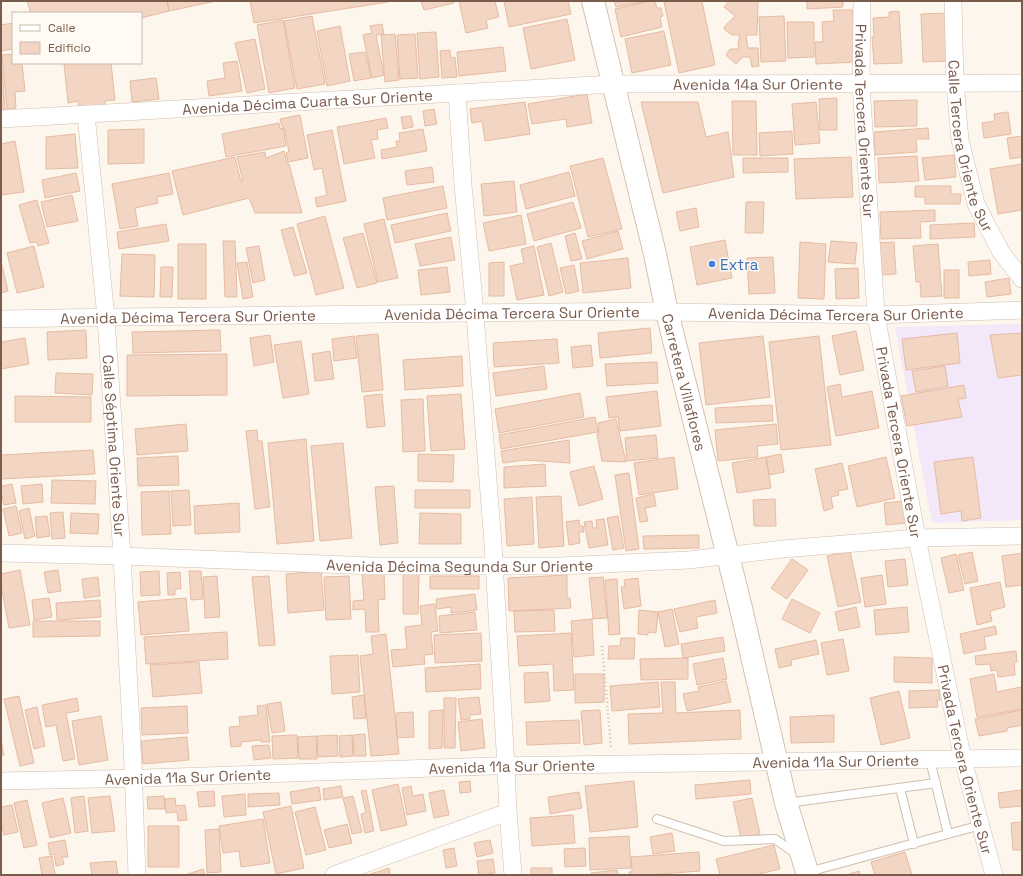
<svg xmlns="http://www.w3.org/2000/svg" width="1023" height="876" viewBox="0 0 1023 876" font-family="'Space Grotesk',sans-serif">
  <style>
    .education { fill: #f3e8fa }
    .building { fill: #f3d5c3; stroke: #e6bba3 }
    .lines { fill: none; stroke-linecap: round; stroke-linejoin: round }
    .lane-casing { stroke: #d1beb0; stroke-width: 10 }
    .street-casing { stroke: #d1beb0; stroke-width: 18 }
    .secondary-casing { stroke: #d6c0b0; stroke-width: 24 }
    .path { stroke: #d9b8a5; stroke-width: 2.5; stroke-dasharray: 1 3; stroke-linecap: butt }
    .lane { stroke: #fff; stroke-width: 8 }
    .street { stroke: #fff; stroke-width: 17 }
    .secondary { stroke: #fff; stroke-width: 22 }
    .shop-dot { fill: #3f7fe0; stroke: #fffaf3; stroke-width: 1.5 }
    .labels { text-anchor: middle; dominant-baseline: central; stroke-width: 3; stroke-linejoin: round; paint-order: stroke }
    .street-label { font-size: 15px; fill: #7a5c4d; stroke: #fffaf3 }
    .shop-label { font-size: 15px; fill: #366cbe; stroke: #fffaf3; text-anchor: start }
  </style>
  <rect width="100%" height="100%" fill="#fdf6ec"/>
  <path class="education" d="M1022,324V520L932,523L895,327Z"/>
  <path class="building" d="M27,1H167L169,11L141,18V13H31Z
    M167,1H216L169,11Z
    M250,1H388V2L254,23Z
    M421,1H453L454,3L424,10Z
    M459,1H495L499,17L486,20L488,28L466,33Z
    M504,1H568L571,14L509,27Z
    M614,1H647L616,7Z
    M650,1H655L657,8H661L663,16L660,17L662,27L621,37L615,9Z
    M670,1H702L715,65L679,73L664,2Z
    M729,1H758L757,35H746L748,48H758L759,66L752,67L750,57H743L736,64L726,55L730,49H739L738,44L740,35H732L724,29L725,26L735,16L724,7Z
    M807,1H843V7L807,9Z
    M833,10H853L855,62L816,64L815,42H823L822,22L834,21Z
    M899,11L902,63L874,64L872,37H874L873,18L889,17V12Z
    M947,13L949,61L923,62L921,14Z
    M312,16L325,84L297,89L284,21Z
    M784,16L786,61L761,62L759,17Z
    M567,19L575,60L531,69L523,28Z
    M283,20L295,88L269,93L257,25Z
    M787,22H814V57L788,58Z
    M13,23V49L1,51V25Z
    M382,24L384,34L376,35L384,75L372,78L363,35L372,33L370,26Z
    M340,26L350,81L327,86L317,31Z
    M664,31L671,65L632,73L625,39Z
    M436,32L439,77L420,79L417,33Z
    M395,34L399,80L385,82L381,35Z
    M415,34L418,78L400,79L397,35Z
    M255,39L265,89L247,93L235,43Z
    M503,47L506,71L459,76L457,52Z
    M450,50L451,58L455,57L457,77L442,78L440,51Z
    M365,52L371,78L354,81L349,54Z
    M13,54V63H22L25,91L15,92L16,108L7,109L2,55Z
    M1,56L5,110H1Z
    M237,61L242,91L209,96L207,81L225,78L223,63Z
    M64,63H111L115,100L105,101L106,111L79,110L78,101L68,103Z
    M156,78L159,99L132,102L130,81Z
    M587,94L592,123L567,127L566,119L532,124L528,104Z
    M837,98V130H820L819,99Z
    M917,100V126L875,127L874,101Z
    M732,101H756L757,155H733Z
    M525,102L530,134L485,141L482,121L472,123L470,109Z
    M641,102H698L706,137L728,132L734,177L663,193Z
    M816,102L820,143L795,145L792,104Z
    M434,109L437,124L425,126L423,111Z
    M1008,112L1011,134L984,138L982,123L995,121L994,114Z
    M300,115L308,158L288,162L286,153L289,152L284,127H282L280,119Z
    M411,116L413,127L403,129L401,117Z
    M386,118L388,128L377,130L378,139L371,140L375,158L344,164L337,127Z
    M279,123L280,129L283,128L286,146L226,157L222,134Z
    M928,128L929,139H916L917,152L875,155L874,132Z
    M144,129V163L108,164V130Z
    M423,129L427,151L382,159L381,150L397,147L396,141H400L399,133Z
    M332,130L346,201L317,207L315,198L327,195L322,168L314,170L307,135Z
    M792,131L793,154L760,156L759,133Z
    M75,134L78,168L46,169V137Z
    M1022,136V157L1010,159L1007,138Z
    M15,141L24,192L1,195V144Z
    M284,151L287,164H289L302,213H255L249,198L183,215L172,171L235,157L241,182L243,181L237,157L265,152L266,158Z
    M954,155L956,177L925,180L922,158Z
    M917,156L919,181L879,183L878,158Z
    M851,157L853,197L796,199L794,159Z
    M603,158L622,229L588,237L570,166Z
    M743,158H788V172L743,173Z
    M1022,164V210L998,214L990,169Z
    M432,167L434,182L407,185L405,171Z
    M569,172L575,196L526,209L520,185Z
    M76,173L80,191L45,198L42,180Z
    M169,173L173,194L157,197L158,203L135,208L138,226L120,229L112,184Z
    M514,181L517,212L484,216L481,184Z
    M443,186L447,208L387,220L383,198Z
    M915,186H951V194H961L960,204H925V197H915Z
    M72,195L78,221L47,227L41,202Z
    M37,200L49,243L38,246L37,242L30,243L19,205Z
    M573,202L581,228L534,241L527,214Z
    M746,202H764L763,233H745Z
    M696,208L699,227L680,231L676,212Z
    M935,210V221L920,222L921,238L881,239L880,212Z
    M447,213L451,231L395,243L391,225Z
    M521,215L526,244L489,251L483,223Z
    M325,216L344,288L316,295L297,224Z
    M384,219L398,278L378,282L364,224Z
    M974,223L975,237L930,239V225Z
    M166,224L169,241L119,249L117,232Z
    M293,227L307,273L294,276L281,230Z
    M618,231L623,249L587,259L582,241Z
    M363,233L377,283L357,288L343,238Z
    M575,233L582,259L571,261L565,236Z
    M451,237L455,260L420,266L415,244Z
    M725,240L732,278L697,285L690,247Z
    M223,241H235L237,297H225Z
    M831,241L857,243L855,264L828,262Z
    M800,242L826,244L824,299L798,298Z
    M894,242L896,274L880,275L877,243Z
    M551,243L563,292L549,296L537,247Z
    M178,244H206V299H178Z
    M938,244L942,296L921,297L920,282H916L913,246Z
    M34,246L44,287L17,293L7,253Z
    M259,246L265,280L253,283L246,248Z
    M534,246L544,295L517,300L510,266L524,263L521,249Z
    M122,254L155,255L154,297L120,296Z
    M773,257L775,293L749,294L747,258Z
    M628,258L631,288L583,293L580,263Z
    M990,260L991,274L969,276L968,262Z
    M1,261L8,291L1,293Z
    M247,262L253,297L243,299L237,263Z
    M504,262V296H489V263Z
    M574,265L579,291L566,294L560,268Z
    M161,267H173L172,297H160Z
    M447,267L450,292L421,295L418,270Z
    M858,268L859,298L836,299L835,269Z
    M944,270H959V298H944Z
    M1009,278L1011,294L987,297L985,282Z
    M650,328L652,353L600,358L598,333Z
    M86,330L87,358L48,360L47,332Z
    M220,330L221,351L133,353L132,332Z
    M856,331L864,370L840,375L832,336Z
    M957,333L960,363L906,370L902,339Z
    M1022,333V375L998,378L990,335Z
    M378,334L383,390L362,392L356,336Z
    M270,335L274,362L254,366L250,338Z
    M354,336L357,358L334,361L332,339Z
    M763,336L770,397L706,405L699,343Z
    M819,336L831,445L781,450L769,342Z
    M25,338L29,364L1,369V342Z
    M557,339L559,363L494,367L493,343Z
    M301,341L309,394L283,398L274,345Z
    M591,345L593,366L573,368L571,347Z
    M330,351L334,379L315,381L312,354Z
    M227,354V395L127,396V355Z
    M462,356L463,386L405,390L403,360Z
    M657,362L658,383L607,386L605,364Z
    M544,366L547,389L496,396L493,373Z
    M945,366L948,386L916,392L912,371Z
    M56,373L93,374L92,395L55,393Z
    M840,384L842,397L872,391L879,428L836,436L827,387Z
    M964,385L966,398L958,399L962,417L907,426L901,396Z
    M657,391L661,426L620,431L618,417L609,418L606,397Z
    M580,393L584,417L499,433L495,409Z
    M382,394L385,426L367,428L364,396Z
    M461,394L465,449L431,451L427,396Z
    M15,396L91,397V422H15Z
    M423,399L425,451L403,452L401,400Z
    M772,405L773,421L716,423L715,408Z
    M595,417L598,432L501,449L499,435Z
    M616,419L626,462L602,461L597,434L599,433L598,423Z
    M186,424L188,451L137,455L135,429Z
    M776,424L778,444L757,446L758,457L718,461L715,430Z
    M257,430L258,441H262L270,507L255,509L246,431Z
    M656,435L658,458L627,461L625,438Z
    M306,439L314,541L277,544L268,443Z
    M569,440L570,463L525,460L503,463L501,451Z
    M343,443L352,538L320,541L311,446Z
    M93,450L95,474L1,479V455Z
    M418,454L454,455L453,482L418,481Z
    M781,454L784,472L769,475L766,457Z
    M178,456L179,485L138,486L137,458Z
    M674,457L678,489L639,495L634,463Z
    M766,457L771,488L737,493L732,463Z
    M886,457L895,498L857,507L848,466Z
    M973,457L981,518L962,521L961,511L941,514L934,462Z
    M842,463L848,489L838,491L839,495L831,497L833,508L824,511L815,469Z
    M545,464L546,486L504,488V467Z
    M594,466L603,499L579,506L570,472Z
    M629,473L639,549L626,551L615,475Z
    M52,480L96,481L95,504L51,503Z
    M12,484L16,503L4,505L1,491V486Z
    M42,484L43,502L23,504L21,486Z
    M394,486L398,543L380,545L375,487Z
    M189,490L191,525L173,526L171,491Z
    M415,490H470V508H415Z
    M169,491L171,534L142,535L141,492Z
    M654,494L656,506L645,508L648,521L640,522L636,498Z
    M561,496L564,546L539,548L536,497Z
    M532,497L534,544L507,546L504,499Z
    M775,499L776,526H754L753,500Z
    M905,501L907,523L886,525L884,503Z
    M239,503L240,532L195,534L194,506Z
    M16,506L22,533L9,536L3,509Z
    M29,508L35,536L25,539L19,511Z
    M63,512L65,538L52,539L50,513Z
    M71,513L99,514L98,534L70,533Z
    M420,513L461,514V544H419Z
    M47,516L50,536L37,538L35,517Z
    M618,516L624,548L613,550L607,518Z
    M604,519L608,545L589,548L584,522L592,521L593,528H597L596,520Z
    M579,520L580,526H583L584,532H579L580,543L569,545L566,522Z
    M699,535V548L644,549L643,536Z
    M850,551L861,602L838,607L827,556Z
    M972,552L978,581L965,584L958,555Z
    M1022,553V585L1006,587L1002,556Z
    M956,554L964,590L949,593L941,558Z
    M792,559L808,570L787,599L771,588Z
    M905,559L908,585L888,587L885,561Z
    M20,570L30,625L9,628L1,585V574Z
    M58,570L61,591L48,593L44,572Z
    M159,571L160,595L141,596L140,572Z
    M189,571H201L203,599L191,600Z
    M321,571L324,610L288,613L286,574Z
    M180,572L181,589H175V595H168L167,573Z
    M384,572L385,599L378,600L379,632H366L365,609L353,610V601L364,600L362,574Z
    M403,573L419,574L418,614H403Z
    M567,575V598H570L571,608L509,611L508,578Z
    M882,575L886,604L865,607L861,578Z
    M217,576L220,617L205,618L203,577Z
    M269,576L275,645L259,646L252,577Z
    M349,576L351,619L326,620L324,577Z
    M430,576H479V589H430Z
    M98,577L100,596L84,598L82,579Z
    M603,577L607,618L593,619L589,578Z
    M638,578L641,606L624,609L621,587H625L624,580Z
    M617,579L620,634L609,635L605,580Z
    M1000,582L1005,607L990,611L992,621L977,625L970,588Z
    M475,594L477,610L451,613V607L437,609L436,599Z
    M49,598L52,617L34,620L32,600Z
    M186,598L189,631L141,635L138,602Z
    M792,599L820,613L810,633L782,619Z
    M100,600L101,617L57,620L56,603Z
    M715,600L717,613L696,617L698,628L680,632L674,609Z
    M435,604L438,631L431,632L433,654L424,655L425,664L393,667L391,650L407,649L405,627L422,625L420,606Z
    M856,607L860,627L839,631L835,612Z
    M907,607L909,632L876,635L874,610Z
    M672,609L679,644L665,647L658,612Z
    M554,610L555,631L515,632L514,611Z
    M639,610L658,612L656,633L648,632V635L638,634Z
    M475,612L477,630L440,633L439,616Z
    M592,619L594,655L574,657L571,621Z
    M33,621H100V636L33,637Z
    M995,626L997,634L984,637L986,649L964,654L960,634Z
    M227,632L228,659L146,664L144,637Z
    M481,633L482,661L435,663L434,635Z
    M571,633L574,690L554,691L553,664L519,666L517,636Z
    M386,634L399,754L371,756L360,656L373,654L371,636Z
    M723,637L725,651L683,658L681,644Z
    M621,638H635L634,659H608L609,646H620Z
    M843,639L849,671L827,675L821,643Z
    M816,640L819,654L791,660L792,665L779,668L775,649Z
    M1016,651L1017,662H1014L1015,675L998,677L997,670L991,671L990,664L976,665L975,656Z
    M358,655L360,692L332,694L330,656Z
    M894,657L932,658V683L894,682Z
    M688,658V679L641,680L640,659Z
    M723,658L727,679L697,685L693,664Z
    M199,662L202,693L153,697L150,665Z
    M480,664L481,689L426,692L425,668Z
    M548,672L550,701L525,703L524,673Z
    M575,674H604V702L575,703Z
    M994,674L997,692L1021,687L1022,695V709L977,717L970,679Z
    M726,681L731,702L687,711L683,694L699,691L698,687Z
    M658,682L660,707L612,711L610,686Z
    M661,682H675L676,713L740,710L741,739L629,744L628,714L663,713Z
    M939,690L940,700H937L938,707L909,708V691Z
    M899,691L910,738L881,745L870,698Z
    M364,695L366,718L354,719L352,697Z
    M19,696L34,763L20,766L4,699Z
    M479,697L481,714L470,715V719L461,720L458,699Z
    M77,698L79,711L66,713L75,759L63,761L56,725L46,727L42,705Z
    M444,698H456L455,748H444Z
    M281,702L285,731L272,733L267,704Z
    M266,705L270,742H261V740L241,742V746L231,747L229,727L240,726L239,717L258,715L257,706Z
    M187,706L188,733L142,735L141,708Z
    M37,707L45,746L34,749L25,710Z
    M443,710L442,748L429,749V711Z
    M600,710L602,743L584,745L581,711Z
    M1022,710V725L1007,728V731L979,736L975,719Z
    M413,712L414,737L397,738L396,713Z
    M834,715V742L791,743L790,717Z
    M101,716L108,760L79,765L72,721Z
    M482,719L485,748L461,751L458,722Z
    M579,720L580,743L527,745L526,722Z
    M365,734L366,756H354L353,735Z
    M297,735L298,758L273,759L272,736Z
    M337,735L338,756L318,757L317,736Z
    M352,735L353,756L340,757L339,736Z
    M316,736L317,759H299L298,737Z
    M187,737L189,760L143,764L141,741Z
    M1,740L4,755H1Z
    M269,745L271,758L254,760L252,746Z
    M750,780L751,794L696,799L695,785Z
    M470,781L471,792L460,793L459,782Z
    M634,781L638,827L590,832L585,786Z
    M398,784L407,825L381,831L372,790Z
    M341,786L343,797L324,800L323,789Z
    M411,786L413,796L423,794L426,811L407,815L402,788Z
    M319,787L321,800L292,804L290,792Z
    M366,790L374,831L365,833L361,814L366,813L361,791Z
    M444,790L449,815L434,818L429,793Z
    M1021,790L1022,806L1000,808L998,793Z
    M214,791L215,806L199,807L197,792Z
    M579,792L582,808L550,814L548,797Z
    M279,793L280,805L248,807V794Z
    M245,794L246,815L224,817L222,796Z
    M84,796L88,831L75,833L71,798Z
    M110,796L115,831L92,833L88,798Z
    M164,796L165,809H148L147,797Z
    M353,796L362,832L352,834L343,798Z
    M63,798L71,833L50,838L42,803Z
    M175,798L176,806L185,805L187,820L178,821L177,812L166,813L165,799Z
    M752,798L760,834L741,838L733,802Z
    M27,800L37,845L24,848L14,803Z
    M12,805L18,832L4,835L1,822V807Z
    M291,806L304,868L276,874L263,812Z
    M315,807L326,850L306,855L295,812Z
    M573,815L575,843L532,846L530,818Z
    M263,819L270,863L241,867L239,851L223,853L219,826Z
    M1022,822V850H1013L1011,823Z
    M347,824L352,843L329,848L324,830Z
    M148,826H179V867H148Z
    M219,829L221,872L207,873L205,830Z
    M672,833L675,851L653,854L650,837Z
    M629,836L631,868L590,870L589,838Z
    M65,840L68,857H62L64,864L56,866L54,854L50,855L48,843Z
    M490,840L493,853L477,857L474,843Z
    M774,845L780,869L755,875H720L716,859Z
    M454,848L457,866L446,868L443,850Z
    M585,848L586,866L565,867L564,849Z
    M699,852L700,871L647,875H630L629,872H632L631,857Z
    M905,852L912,875H875L871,862Z
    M52,856L55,874L42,875L39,858Z
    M493,859L495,873L479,875L477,861Z
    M116,861L118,875H92L90,863Z
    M389,868L390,875H368Z
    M531,868H552V875H531Z
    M203,869L205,875H185Z
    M617,870L618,875H592L591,873Z
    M859,871L860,875H846Z"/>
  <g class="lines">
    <defs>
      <path id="lane" d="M930,760L948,834
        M900,788L914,844
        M787,803L936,783
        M657,819L724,841L775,839L796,854
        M808,872L981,825"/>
      <g id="street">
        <path id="s1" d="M862,1L861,84L876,315L917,538L963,760L994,875"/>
        <path id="s2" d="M953,1L955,84L960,140L976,204L1001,252L1022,279"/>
        <path d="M457,93L463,185L474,302L493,544L506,767L508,812L513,875"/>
        <path id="s3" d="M86,114L106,318L122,556L133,765L137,875"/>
        <path id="s4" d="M1,119L613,84L1022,83"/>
        <path id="s5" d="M1,319L119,317L650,311L667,312L876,315L1022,310"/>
        <path id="s6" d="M1,553L122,556L373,566H560L689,560L783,549L917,538L1022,536"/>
        <path id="s7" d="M1,781L145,778L492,766L1022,758"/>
        <path d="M334,875L508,812"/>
      </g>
      <g id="secondary">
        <path id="s8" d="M593,1L655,254L667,312L740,604L786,803L808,875"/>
      </g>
    </defs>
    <use href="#lane" class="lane-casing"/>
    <use href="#street" class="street-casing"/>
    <use href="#secondary" class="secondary-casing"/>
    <path class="path" d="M602,646L611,748"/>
    <use href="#lane" class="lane"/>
    <use href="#street" class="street"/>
    <use href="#secondary" class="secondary"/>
  </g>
  <circle class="shop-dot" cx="712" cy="264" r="4"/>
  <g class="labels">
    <g class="street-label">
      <text stroke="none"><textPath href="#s4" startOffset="758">Avenida 14a Sur Oriente</textPath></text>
      <text stroke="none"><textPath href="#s4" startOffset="307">Avenida Décima Cuarta Sur Oriente</textPath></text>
      <text stroke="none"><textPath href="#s1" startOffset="120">Privada Tercera Oriente Sur</textPath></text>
      <text stroke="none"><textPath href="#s2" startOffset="147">Calle Tercera Oriente Sur</textPath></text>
      <text stroke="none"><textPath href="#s5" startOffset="835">Avenida Décima Tercera Sur Oriente</textPath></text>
      <text stroke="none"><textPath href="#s5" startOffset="511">Avenida Décima Tercera Sur Oriente</textPath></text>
      <text stroke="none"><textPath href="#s5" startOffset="187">Avenida Décima Tercera Sur Oriente</textPath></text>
      <text stroke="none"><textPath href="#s8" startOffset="392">Carretera Villaflores</textPath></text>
      <text stroke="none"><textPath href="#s1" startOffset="444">Privada Tercera Oriente Sur</textPath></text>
      <text stroke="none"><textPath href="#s3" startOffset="333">Calle Séptima Oriente Sur</textPath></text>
      <text stroke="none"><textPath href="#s6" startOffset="459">Avenida Décima Segunda Sur Oriente</textPath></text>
      <text stroke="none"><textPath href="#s1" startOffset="768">Privada Tercera Oriente Sur</textPath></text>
      <text stroke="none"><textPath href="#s7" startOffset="835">Avenida 11a Sur Oriente</textPath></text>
      <text stroke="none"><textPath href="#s7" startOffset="511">Avenida 11a Sur Oriente</textPath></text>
      <text stroke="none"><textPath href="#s7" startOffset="187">Avenida 11a Sur Oriente</textPath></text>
    </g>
    <g class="shop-label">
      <text x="720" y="264">Extra</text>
    </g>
  </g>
  <rect width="1023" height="876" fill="none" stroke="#7a5c4d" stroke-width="4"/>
  <rect x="12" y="12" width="130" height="52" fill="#fffaf3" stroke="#cabbb1"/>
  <rect x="20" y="25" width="20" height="6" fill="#ffffff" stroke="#cabbb1"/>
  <text x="48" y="32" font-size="12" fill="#7a5c4d">Calle</text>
  <rect x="20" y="42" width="20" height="12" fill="#f3d5c3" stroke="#cabbb1"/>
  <text x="48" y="52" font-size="12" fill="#7a5c4d">Edificio</text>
</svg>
